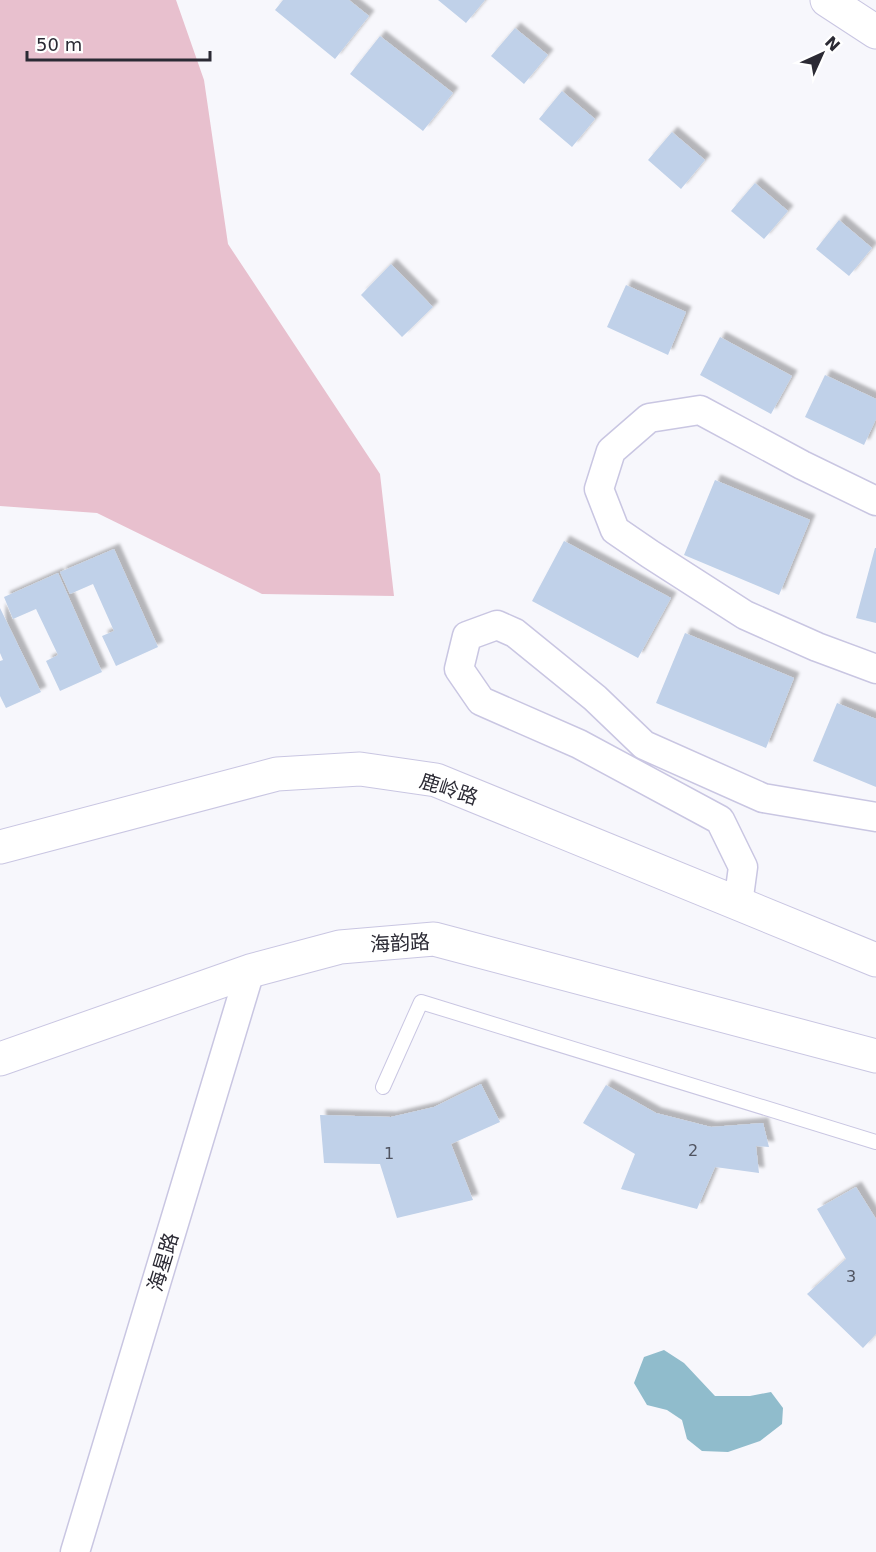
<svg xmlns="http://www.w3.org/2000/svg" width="876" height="1552" viewBox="0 0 876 1552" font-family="'DejaVu Sans','Noto Sans SC',sans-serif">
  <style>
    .green { fill: #e8c0ce }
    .water { fill: #90bccc }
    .building { fill: #c0d1e9; filter: url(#shadow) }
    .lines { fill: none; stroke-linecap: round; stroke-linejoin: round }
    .lane-casing { stroke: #c9c6e2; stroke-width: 16 }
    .street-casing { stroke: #c9c6e2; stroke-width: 31 }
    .secondary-casing { stroke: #c9c6e2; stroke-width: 35 }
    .primary-casing { stroke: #c9c6e2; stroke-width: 35 }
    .lane { stroke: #fff; stroke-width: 14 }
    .street { stroke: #fff; stroke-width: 28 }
    .secondary { stroke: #fff; stroke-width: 33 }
    .primary { stroke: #fff; stroke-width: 33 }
    .labels { text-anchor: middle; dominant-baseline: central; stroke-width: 4.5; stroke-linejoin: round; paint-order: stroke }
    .number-label { font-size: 16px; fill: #505461 }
    .street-label { font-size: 20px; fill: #2b2a34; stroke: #fff }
  </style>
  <defs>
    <filter id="shadow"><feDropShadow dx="5.5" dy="-5.5" stdDeviation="1.5" flood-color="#0004"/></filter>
  </defs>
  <rect width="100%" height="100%" fill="#f7f7fc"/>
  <path class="green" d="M0,0H176L204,80L228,244L380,474L394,596L262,594L97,513L0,506Z"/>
  <path class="water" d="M664,1350L684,1363L715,1396H750L771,1392L783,1408L782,1424L760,1441L728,1452L702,1451L687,1439L682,1420L667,1410L647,1405L634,1383L644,1357Z"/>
  <path class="building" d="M283,0H349L369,16L335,59L275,10Z
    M438,0H485L466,23Z
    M515,28L548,55L524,84L491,56Z
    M380,36L453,93L423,131L350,74Z
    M562,91L595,119L572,147L539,119Z
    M672,132L705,160L681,189L648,160Z
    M755,183L788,211L764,239L731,211Z
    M839,220L872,248L849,276L816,249Z
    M391,264L433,307L402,337L361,295Z
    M626,285L686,312L668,355L607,327Z
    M720,337L792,376L771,414L700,375Z
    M825,375L876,399V419L864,445L805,417Z
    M715,480L810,520L779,595L684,555Z
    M564,541L671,598L638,658L532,601Z
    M875,548H876V623L856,618Z
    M114,549L158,647L116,666L102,636L114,631L93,584L70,594L60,572Z
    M58,573L102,672L60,691L46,661L58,655L36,609L13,619L4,597Z
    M0,608L41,692L6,708L0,696V661L3,660L0,653Z
    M685,633L794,678L766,748L656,703Z
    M837,703L876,719V787L813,761Z
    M481,1084L500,1122L451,1144L473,1200L397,1218L380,1164L324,1163L320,1115L391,1117L434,1107Z
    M606,1085L656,1113L711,1127L763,1123L769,1147L756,1146L759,1173L715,1167L697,1209L621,1189L635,1154L583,1123Z
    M856,1187L876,1219V1334L863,1348L807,1294L846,1259L817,1209Z"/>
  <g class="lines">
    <defs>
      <path id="lane" d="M383,1087L421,1002L876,1142"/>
      <path id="street" d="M876,501L802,465L700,410L649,418L611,451L599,489L615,530L650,554L745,615L817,647L876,669
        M738,904L743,867L720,820L579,744L481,701L459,669L467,636L497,625L515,633L595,698L644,745L763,798L876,817
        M75,1552L250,971"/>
      <path id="secondary" d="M827,0L876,32
        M0,1059L250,971L340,947L434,939L876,1056"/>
      <path id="primary" d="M0,847L277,774L360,769L436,780L876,960"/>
    </defs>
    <use href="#lane" class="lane-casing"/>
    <use href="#street" class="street-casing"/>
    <use href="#secondary" class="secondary-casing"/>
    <use href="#primary" class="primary-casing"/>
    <use href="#lane" class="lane"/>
    <use href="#street" class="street"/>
    <use href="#secondary" class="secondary"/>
    <use href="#primary" class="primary"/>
  </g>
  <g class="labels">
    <g class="number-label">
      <text x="693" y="1150">2</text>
      <text x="389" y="1153">1</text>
      <text x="851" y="1276">3</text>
    </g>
    <g class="street-label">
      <text transform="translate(449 789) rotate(18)">鹿岭路</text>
      <text transform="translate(400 943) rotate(-3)">海韵路</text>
      <text transform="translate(163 1262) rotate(-73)">海星路</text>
    </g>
  </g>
  <g transform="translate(822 54) rotate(45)" stroke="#ffffff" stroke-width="4.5" paint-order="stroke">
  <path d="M0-4.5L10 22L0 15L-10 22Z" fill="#2b2a34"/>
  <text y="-9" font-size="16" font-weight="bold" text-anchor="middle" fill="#2b2a34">N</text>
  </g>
  <path d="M27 51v9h183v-9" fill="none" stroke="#2b2a34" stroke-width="3"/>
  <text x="36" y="51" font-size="18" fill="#2b2a34" stroke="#ffffff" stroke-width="4.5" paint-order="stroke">50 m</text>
</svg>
